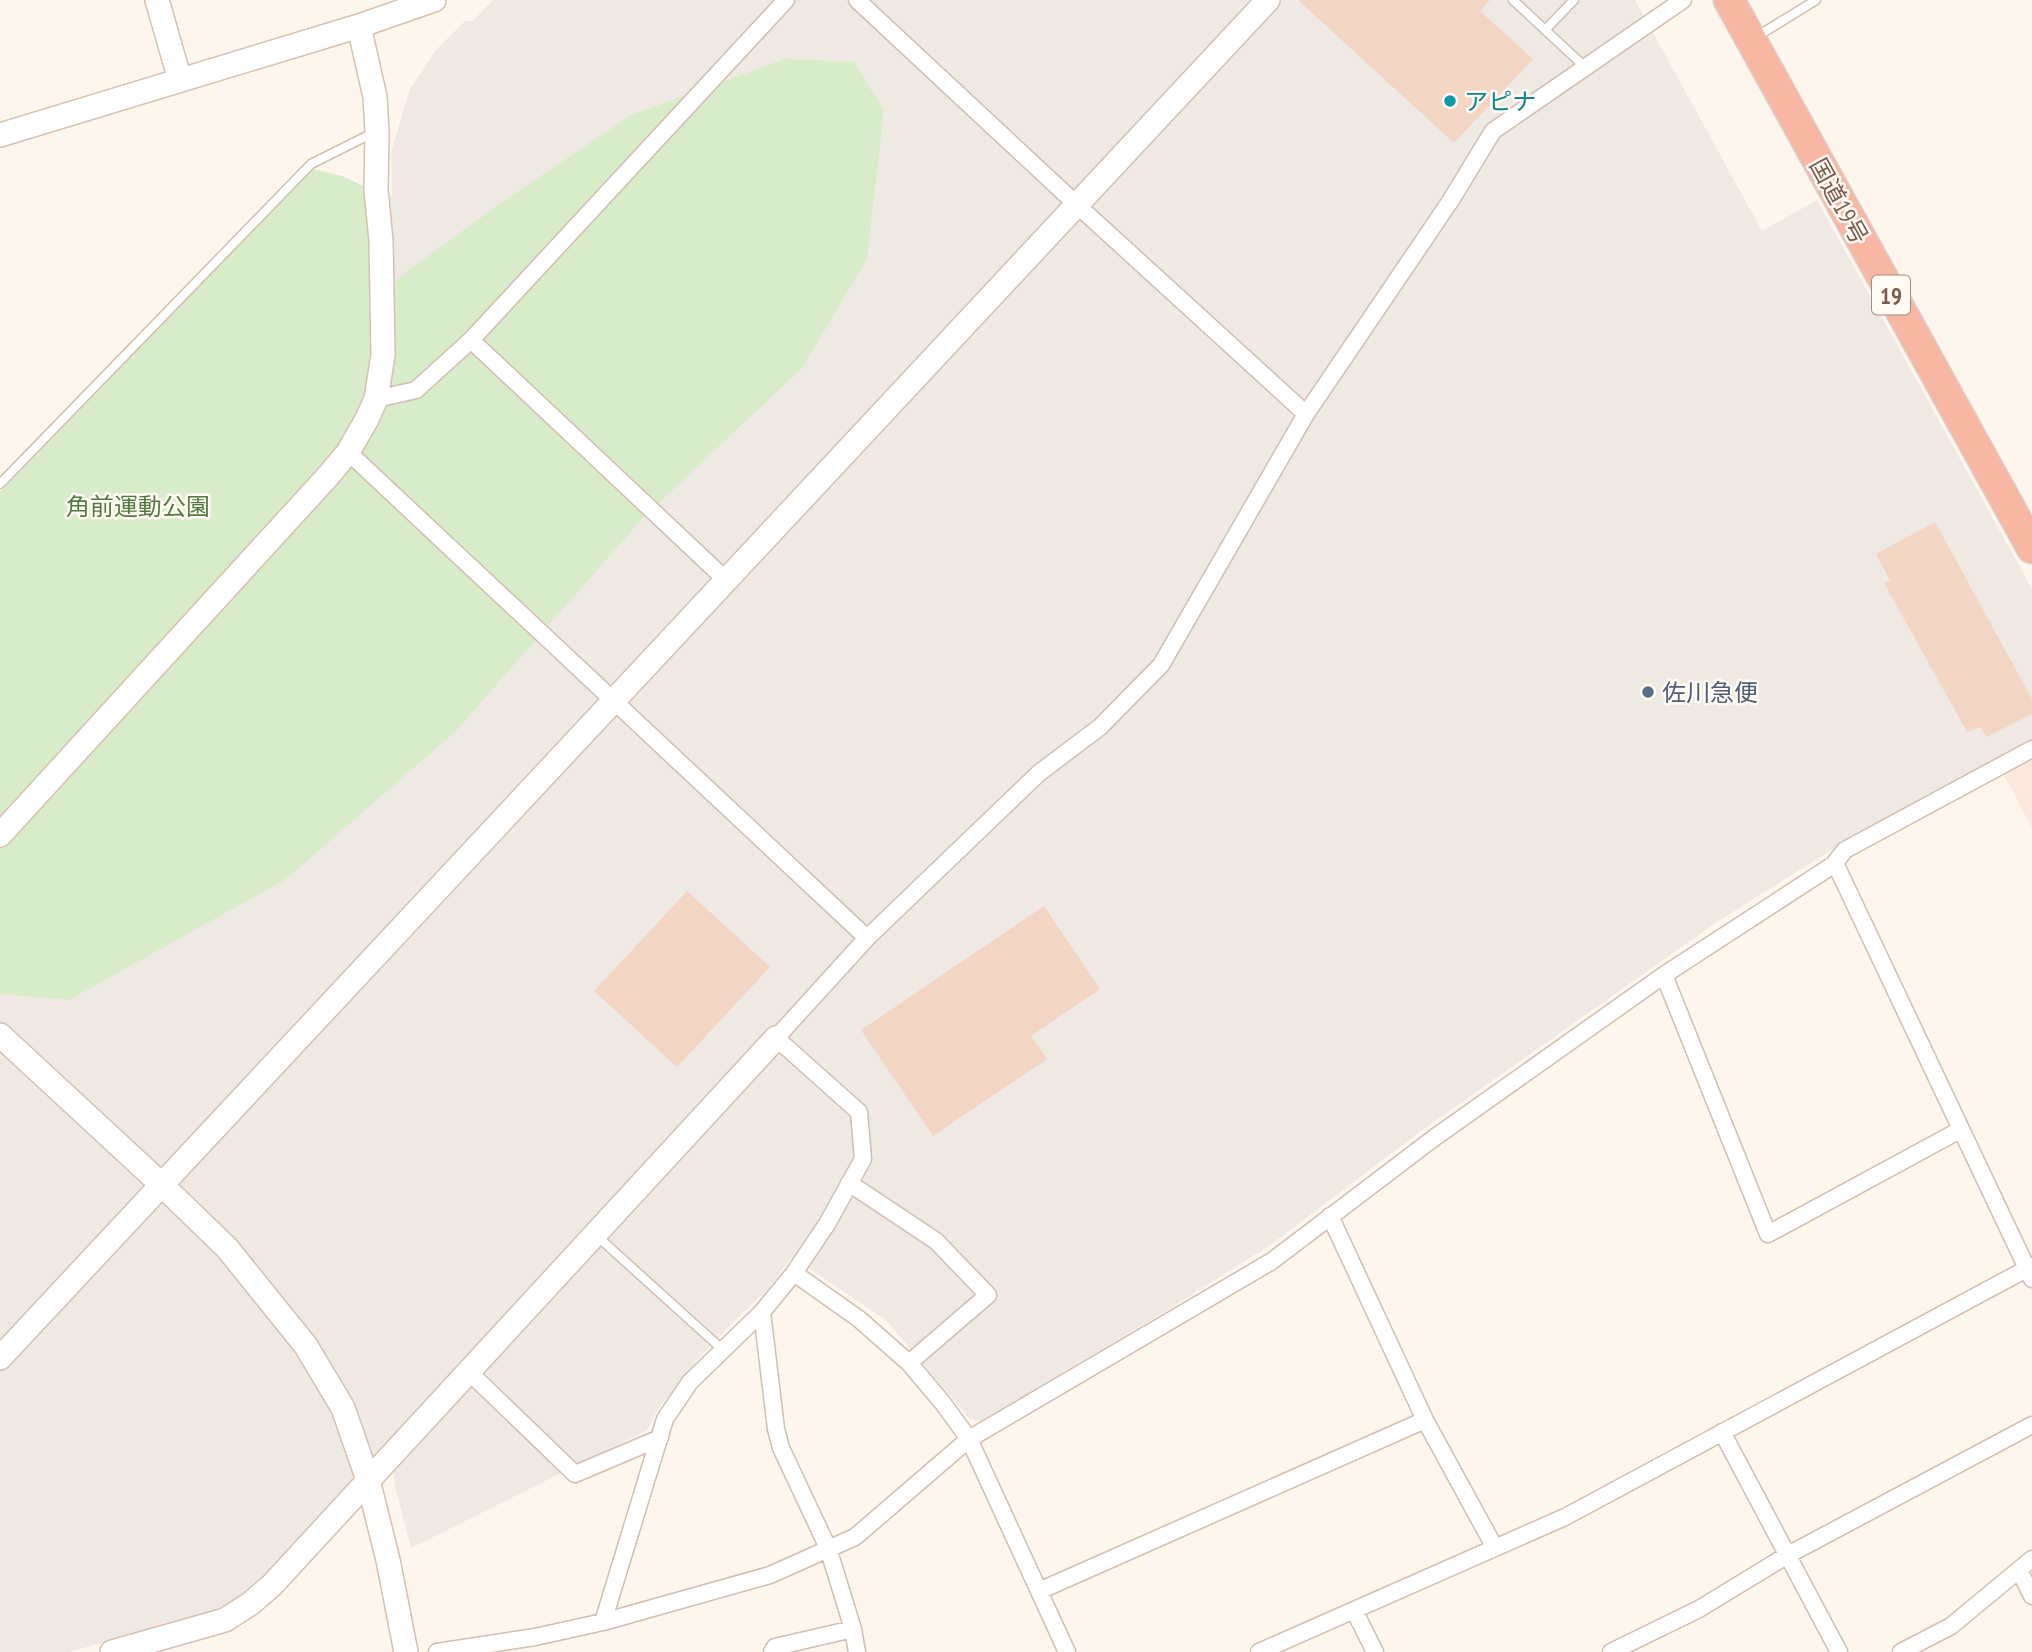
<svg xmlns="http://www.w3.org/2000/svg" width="2032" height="1652" viewBox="0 0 2032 1652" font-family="'PT Sans Narrow','Noto Sans JP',sans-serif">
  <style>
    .commercial { fill: #fde8e0 }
    .industrial { fill: #efe9e4 }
    .green { fill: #d8ecc9 }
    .building { fill: #f3d5c3 }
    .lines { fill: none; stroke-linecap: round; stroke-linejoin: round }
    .lane-casing { stroke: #d1beb0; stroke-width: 11 }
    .street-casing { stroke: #d1beb0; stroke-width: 19 }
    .secondary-casing { stroke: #d6c0b0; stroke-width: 26 }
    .highway-casing { stroke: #dad1cd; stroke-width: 33 }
    .lane { stroke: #fff; stroke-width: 8 }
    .street { stroke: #fff; stroke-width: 16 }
    .secondary { stroke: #fff; stroke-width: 23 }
    .highway { stroke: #f7b7a3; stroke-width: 30 }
    .culture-dot { fill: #0f9aa8; stroke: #fffaf3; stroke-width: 2.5 }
    .service-dot { fill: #5c6f8a; stroke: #fffaf3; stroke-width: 2.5 }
    .labels { text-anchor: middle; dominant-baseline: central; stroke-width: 5; stroke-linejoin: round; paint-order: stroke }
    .shield { fill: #fffaf3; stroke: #a28b7f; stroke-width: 2 }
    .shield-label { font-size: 23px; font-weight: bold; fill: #7a5c4d }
    .culture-label { font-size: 24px; fill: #0d838f; stroke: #fffaf3; text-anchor: start }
    .street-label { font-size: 24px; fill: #7a5c4d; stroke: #fffaf3 }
    .park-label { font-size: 24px; fill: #537a41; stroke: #fffaf3 }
    .service-label { font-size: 24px; fill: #4e5e75; stroke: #fffaf3; text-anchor: start }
  </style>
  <rect width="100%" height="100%" fill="#fdf6ec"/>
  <path class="commercial" d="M2032,758V828L2004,775Z"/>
  <path class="industrial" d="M493,0H1635L1762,231L1817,200L2032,589V740L1844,842L1717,922L1421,1131L1272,1244L1161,1314L981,1421L969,1418L886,1320L792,1257L769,1288L725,1330L690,1368L657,1411L647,1430L584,1463H575L559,1474L411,1548L395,1486L390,1440L265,1577L234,1601L203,1615L69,1652H0V492L313,169L392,196L391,152L410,89L436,50L465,21H473Z"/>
  <path class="green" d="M785,59L854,62L884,111L867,259L803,367L643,518L455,732L286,879L69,1000L0,994V492L313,169L342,176L366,187L372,302L407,271L501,203L631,115Z"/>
  <path class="building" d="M1298,0H1490L1480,11L1533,59L1454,143Z
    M1935,522L2032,699V714L1987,737L1980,727L1967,732L1884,583L1890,580L1876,554Z
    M687,891L770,967L677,1067L594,991Z
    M1044,906L1100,989L1031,1036L1047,1059L933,1136L861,1030Z"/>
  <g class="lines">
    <defs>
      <path id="lane" d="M1513,0L1585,67
        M1545,30L1574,0
        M1756,37L1816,0
        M0,484L311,164L375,132
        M597,1236L723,1350"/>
      <path id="street" d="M857,0L1076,204L1306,414
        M471,340L726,580
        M376,399L416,390L471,340L786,0
        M348,452L867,938
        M1835,863L2032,1279
        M1664,975L1768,1234L1960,1130
        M849,1183L936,1241L988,1295L909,1363
        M1330,1216L1425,1420L1495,1548
        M794,1273L859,1319L909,1363L942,1402L969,1439L1067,1652
        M762,1312L776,1429L781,1448L828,1548L853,1629L857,1652
        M468,1371L575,1474L660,1438
        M1722,1432L1839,1652
        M2019,1570L2032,1596
        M1039,1591L1425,1420
        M1354,1610L1375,1652
        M603,1622L665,1419L690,1382L762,1312L794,1273L827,1224L863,1159L859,1112L776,1038L867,938L1039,773L1100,727L1161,665L1306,414L1451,200L1493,131L1683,0
        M437,1652L535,1637L603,1622L770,1575L855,1537L969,1439L1272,1261L1434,1138L1664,975L1833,865L1845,850L2032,749
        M772,1652L775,1647L853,1629
        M1259,1652L1565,1517L2032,1266
        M1611,1652L1699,1609L1786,1556L2032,1425
        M1901,1652L1951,1626L2032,1559"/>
      <path id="secondary" d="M157,0L180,80
        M0,135L359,26
        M0,835L329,475L348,452L367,419L376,399L383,355L381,241L376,190L377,131L375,97L359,26L434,0
        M0,1035L162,1185L227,1248L306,1346L343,1408L368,1480L388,1560L406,1652
        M0,1358L1268,0
        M112,1652L225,1620L250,1604L272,1585L776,1038"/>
      <path id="highway" d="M1729,0L2032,548"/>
    </defs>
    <use href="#lane" class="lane-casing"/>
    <use href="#street" class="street-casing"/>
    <use href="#secondary" class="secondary-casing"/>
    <use href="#highway" class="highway-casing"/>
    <use href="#lane" class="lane"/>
    <use href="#street" class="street"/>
    <use href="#secondary" class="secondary"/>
    <use href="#highway" class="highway"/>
  </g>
  <circle class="culture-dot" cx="1450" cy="101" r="7"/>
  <circle class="service-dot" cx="1648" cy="692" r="7"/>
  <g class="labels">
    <rect class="shield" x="1872" y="275.5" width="38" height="39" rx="5"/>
    <g class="shield-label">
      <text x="1891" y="295">19</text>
    </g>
    <g class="culture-label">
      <text x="1464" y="101">アピナ</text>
    </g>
    <g class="street-label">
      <text transform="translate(1839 201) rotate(61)">国道19号</text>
    </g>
    <g class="park-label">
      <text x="138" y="506">角前運動公園</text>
    </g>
    <g class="service-label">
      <text x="1662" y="692">佐川急便</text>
    </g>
  </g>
</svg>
